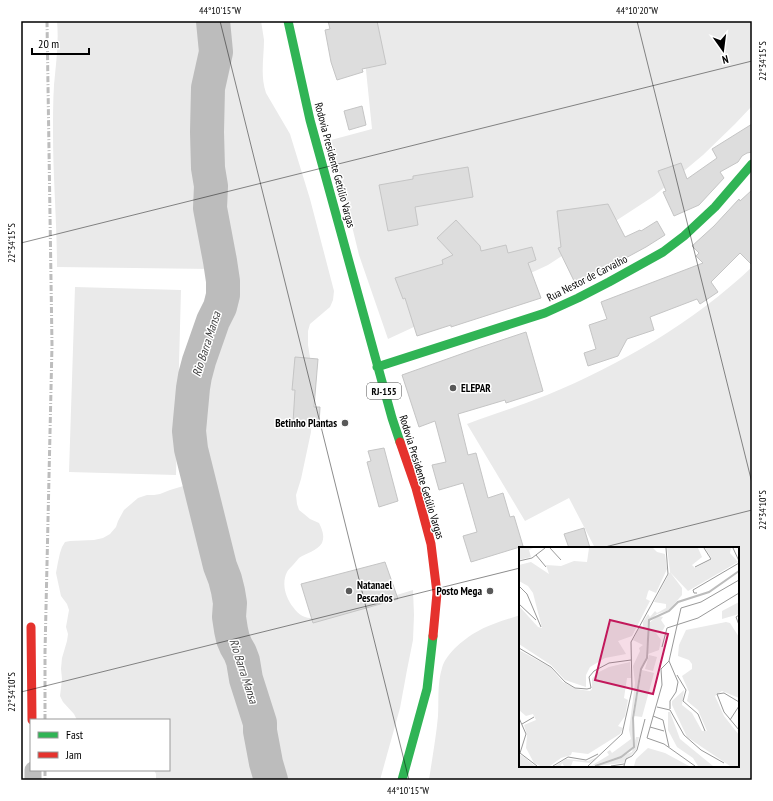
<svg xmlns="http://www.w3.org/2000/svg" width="773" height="801" viewBox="0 0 773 801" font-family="'PT Sans Narrow',sans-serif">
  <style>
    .green { fill: #eaeaea }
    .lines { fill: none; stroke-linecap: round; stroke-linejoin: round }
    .river { stroke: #bcbcbc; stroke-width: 34 }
    .building { fill: #ddd; stroke: #c5c5c5 }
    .street { stroke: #bebebe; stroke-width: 17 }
    .fast { stroke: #30b455; stroke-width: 9 }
    .jam { stroke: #e5322d; stroke-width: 9 }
    .rail { stroke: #bdbdbd; stroke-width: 3; stroke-dasharray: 6 2 1 2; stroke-linecap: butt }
    .ticks { fill: none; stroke: #000; stroke-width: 1; stroke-opacity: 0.45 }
    .poi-dot { fill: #595959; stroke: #fff; stroke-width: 1.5 }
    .labels { text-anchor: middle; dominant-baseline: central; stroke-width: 3; stroke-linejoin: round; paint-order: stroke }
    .shield { fill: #fff; stroke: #4c4c4c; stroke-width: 1 }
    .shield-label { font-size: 10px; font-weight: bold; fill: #000 }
    .street-label { font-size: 11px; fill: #000; stroke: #fff }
    .poi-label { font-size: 11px; font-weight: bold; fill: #000; stroke: #fff; text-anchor: start }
    .water-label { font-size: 12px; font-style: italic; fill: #414141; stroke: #fff }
    .inset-river { fill: none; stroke: #bcbcbc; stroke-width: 2 }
    .inset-road { fill: none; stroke: #999; stroke-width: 1 }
    .view { fill: #c2185b; fill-opacity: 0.15; stroke: #c2185b; stroke-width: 2 }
    .inset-edge { fill: none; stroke: #000; stroke-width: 2 }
    .neatline { fill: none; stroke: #000; stroke-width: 1.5 }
    .ticks-label { font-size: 10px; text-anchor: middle; fill: #000 }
  </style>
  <rect width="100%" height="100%" fill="#fff"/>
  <path class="green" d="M57,21H202L204,29L207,47L199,83V113L204,191V213L212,269L57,267C57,223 53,178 53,133C53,117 53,101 54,85C56,63 59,43 57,21Z
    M221,21H261C262,27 263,33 264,40C264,57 260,76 266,93L290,134L310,199L334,291L333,300L330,307L310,324L308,331V345L312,370V418L311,432L301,479L296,495L297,504L299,510L304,514L310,519L319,523C322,529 325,536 322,543C317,551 306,553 299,558C297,560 295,563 293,565C291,567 288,570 287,572C281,584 286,598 293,607C302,620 312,619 325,617L413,590L414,615L413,640L407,670L400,708L380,780H278L256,676L247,643L240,628L235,595L203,451L201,427L203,392L205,370L212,349L219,337L228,328L232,320L237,272L236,258L218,207L216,189L213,163V140L217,89L225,59L224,49Z
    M361,21H752V106L735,124L703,155L654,196L548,265L388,339L359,255L331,140L372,129Z
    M752,267V780H429C432,759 436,738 438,716C439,700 437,685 442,668C446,653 466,637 480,630C491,624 508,619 520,615V766H738V548H595L569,498L525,521L467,424C493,414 520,406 547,395C620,365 694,322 752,267Z
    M75,287L181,290L176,475L69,472Z
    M190,484L219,589L227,635L239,677L253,722L257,759L261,780H156V774L154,770H169V720H77L74,714L63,702L60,696L62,679L61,669L62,658L67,641L68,634L66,627L69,610L67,604L61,596L56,573L58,562L60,553L62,547L65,542L70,541L94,540L103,538L110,534L116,527L118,521L124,510L138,498L147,495H154L160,494L170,490Z"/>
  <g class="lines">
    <path class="river" d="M213,21L216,52L208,88L207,132L208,168L211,186L210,208L220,261L223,281V295L220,307L213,321L199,361L195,376L193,388L189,431L191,449L220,566L225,579L228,591L230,603L229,617L231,630L233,639L236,646L240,653L243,661L246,679L260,723V731L266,763L271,780"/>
  </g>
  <path class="building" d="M328,21H377L386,64L362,69L363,72L337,80L331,62L325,30L330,29Z
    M362,106L366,125L349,130L344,111Z
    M752,124V152L747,153L742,156L738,162L720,172L724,178L699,205L674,216L663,192L666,191L658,171L681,163L687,179L717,158L712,149Z
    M468,167L473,197L415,207L418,225L388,231L379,185L413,179V176Z
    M752,190V265L740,253L711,282L718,292L700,304L697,299L650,317L654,330L627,339L618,356L588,366L584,353L596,349L589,325L607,319L601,302L703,263L696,256L699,253L692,246L714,226L739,199L740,201Z
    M608,204L625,237L640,230L641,231L657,221L665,235L646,247L576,285L558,248L561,247L557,211Z
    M456,220L480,246L481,251L506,245L508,253L532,247L536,260L528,263L541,298L451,327V325L417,336L405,298L403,299L395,278L443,264L442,260L453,255L437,238Z
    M526,332L543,391L506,403L505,400L458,414L468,455L476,453L488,498L503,493L510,517L514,516L523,546L471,562L463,536L477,532L463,483L439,490L432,465L446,462L435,421L419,427L402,375L478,348Z
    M295,357L318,359L314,407H320L319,424L293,423L295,390H292Z
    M384,448L398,501L379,507L367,462L371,461L368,451Z
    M584,528L590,548H569L564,534Z
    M385,562L398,599L313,623L301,584Z"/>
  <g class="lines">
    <path class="street" d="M33,770V780"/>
    <path class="fast" d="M288,21L310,120L392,418L400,442
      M377,367L545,313L578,298L609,282L663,252L684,236L715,207L752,164
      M402,780L427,689L433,636"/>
    <path class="jam" d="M400,442L416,488L431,544L437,593L433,636
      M31,627L32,720"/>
    <path class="rail" d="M45,720V652L52,345L47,21
      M45,770V780"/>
  </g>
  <path class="ticks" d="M220,21L409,780M637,21L752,483M21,243L752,61M601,548L752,510M21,692L520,568"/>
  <g class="poi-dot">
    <circle cx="453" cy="388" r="4"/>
    <circle cx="345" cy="423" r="4"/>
    <circle cx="349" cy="591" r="4"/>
    <circle cx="490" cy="591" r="4"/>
  </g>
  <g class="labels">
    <rect class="shield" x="367" y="383" width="34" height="16" rx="3"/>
    <g class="shield-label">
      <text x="384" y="391">RJ-155</text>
    </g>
    <g class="street-label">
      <text transform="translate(335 165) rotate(75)">Rodovia Presidente Getúlio Vargas</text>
      <text transform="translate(587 278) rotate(-27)">Rua Nestor de Carvalho</text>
      <text transform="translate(422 477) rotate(73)">Rodovia Presidente Getúlio Vargas</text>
    </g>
    <g class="poi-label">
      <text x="461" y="388">ELEPAR</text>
      <text x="337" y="423" text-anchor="end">Betinho Plantas</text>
      <text x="357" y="585">Natanael<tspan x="357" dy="13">Pescados</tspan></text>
      <text x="482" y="591" text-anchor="end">Posto Mega</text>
    </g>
    <g class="water-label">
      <text transform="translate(206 344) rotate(-72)">Rio Barra Mansa</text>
      <text transform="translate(244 671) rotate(72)">Rio Barra Mansa</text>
    </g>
  </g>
  <g transform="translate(519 547)">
    <rect width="220" height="220" fill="#fff"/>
    <path d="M0,1H14L10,3L12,10L0,13ZM70,1H134L138,5L146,7L148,22L137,46L130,43L129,45L127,52L131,54L113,89L99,94L107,107L86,111L71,120L67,128V140L46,133L32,118L0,97V59L19,80L23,81L14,46L9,39L0,34V18L12,15L30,27L27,18L42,19L55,14L68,15ZM148,1H179L183,10L173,18L176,21L193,12L186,1H212L211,6L219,15L169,44L151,25ZM151,25L163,41V48L150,63L138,67L129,74L127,111L121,122L113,170L115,199L102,209L72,219L90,208L88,205L91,203L93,206L112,192L110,183L116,136L114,119L121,104L120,101L124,98L114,93L121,79L124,80V75L129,67L131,70L136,64L138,66L147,61V57L135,55ZM220,55V67L203,72V64ZM139,69L144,70L142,73L146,79L144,83L137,86L142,93L140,103L129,107L130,76ZM207,75L211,76L220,90V151L203,144L196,149L205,169L220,188V219H211L168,190L153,158V154L165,143L163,158L173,166L183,184H188L179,163L168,154L170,145L163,129L173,122V117L170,113L159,109L160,98L167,83ZM0,103L31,120L44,135L57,142L71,144L73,142V132L78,126L90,120L111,115L112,131H108L105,151L109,153L106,169L99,179L104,181L101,187L69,207L53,205L52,208L42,211L31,219H21L15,216L7,201L8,188L5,178L17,173L14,167L7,169L0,163ZM130,108L138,110L134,124L126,122ZM123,123L135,126L123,170L115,169ZM149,165H151L161,192L194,219H179L174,211L158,200L149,183ZM117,190H120L117,203L104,216L77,219L113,205ZM129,201L146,206L170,219H115L117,212ZM0,207L5,210L16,219H0ZM78,210L71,216L54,214L52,219H45L43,216L42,219H36L47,212L69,214Z" fill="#eaeaea"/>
    <path class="inset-river" d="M76,219L102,210L115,200L114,171L122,122L128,111L130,73L150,64L159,55L190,45L220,24"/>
    <path class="inset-road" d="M31,1L42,13M214,1L220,14M17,8L27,20M0,14L13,11L26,1M176,20L192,12L185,1M0,39L8,47L22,80M178,46H175L174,43L220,16M0,57L17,73M220,68L217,70L220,78M143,100L148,81L179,71L220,46M0,101L32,120L46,135L56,141L68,142L72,141L70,130L75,124L90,116L112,113M150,114L142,122L143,138L128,191L145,197L176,219M150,114L162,61L182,55L220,33M150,114L159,135L157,145L151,154V162M158,128L167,143L164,154L179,167L186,184M220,155L205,146L198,147L205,165L220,183M138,160L151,163L165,188L182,203L205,216M134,169L144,173L150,200M0,171L7,187L1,206M211,173L220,159M3,177L15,170M131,180L145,184M1,206L18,219M34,219L49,210L67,213L79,207M69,219L103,187L113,143L112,95L149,27L147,1M92,219L105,217M105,219L107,212L113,209L118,203L126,172"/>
    <path class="view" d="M91,73L149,87L134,147L76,133Z"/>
    <rect width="220" height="220" class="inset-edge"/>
  </g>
  <rect width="773" height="801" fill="none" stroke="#ffffff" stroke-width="44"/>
  <rect x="30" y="719" width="140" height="52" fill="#ffffff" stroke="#999999"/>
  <rect x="38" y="732" width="20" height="6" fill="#30b455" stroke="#999999"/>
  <text x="66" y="739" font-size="12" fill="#000000">Fast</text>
  <rect x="38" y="752" width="20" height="6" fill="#e5322d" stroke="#999999"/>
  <text x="66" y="759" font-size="12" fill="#000000">Jam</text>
  <g transform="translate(723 50) rotate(166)" stroke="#ffffff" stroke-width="3" paint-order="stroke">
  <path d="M0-3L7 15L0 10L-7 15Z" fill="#000000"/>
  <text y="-6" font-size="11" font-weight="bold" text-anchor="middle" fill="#000000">N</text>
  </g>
  <path d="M32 48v6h57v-6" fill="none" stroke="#000000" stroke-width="2"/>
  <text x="38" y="48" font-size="12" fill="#000000" stroke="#ffffff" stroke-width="3" paint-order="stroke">20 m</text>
  <rect x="22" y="22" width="729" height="757" class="neatline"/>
  <g class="ticks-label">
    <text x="220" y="14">44°10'15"W</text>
    <text x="637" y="14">44°10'20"W</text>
    <text transform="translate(762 61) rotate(-90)" y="4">22°34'15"S</text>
    <text transform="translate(11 243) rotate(-90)" y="4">22°34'15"S</text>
    <text transform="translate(762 510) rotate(-90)" y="4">22°34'10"S</text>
    <text transform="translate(11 692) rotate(-90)" y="4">22°34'10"S</text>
    <text x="408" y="794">44°10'15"W</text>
  </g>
</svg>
